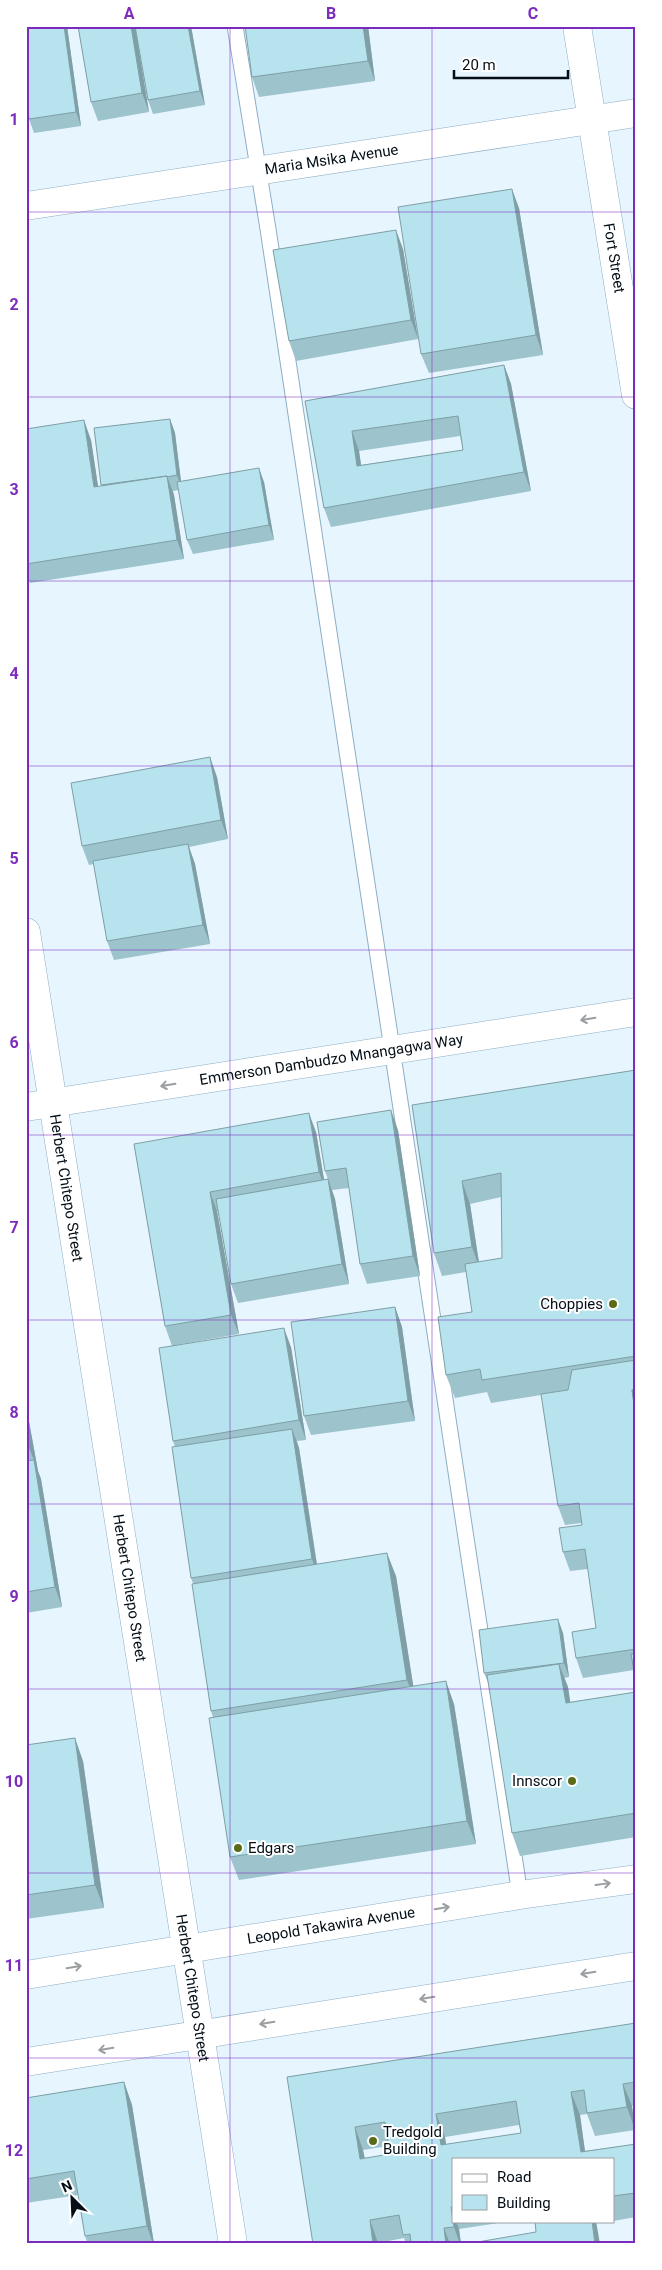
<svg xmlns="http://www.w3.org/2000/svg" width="662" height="2270" viewBox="0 0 662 2270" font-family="Roboto,sans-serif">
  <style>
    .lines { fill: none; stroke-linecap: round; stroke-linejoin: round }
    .service-casing { stroke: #8daec4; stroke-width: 17 }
    .minor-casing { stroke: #8daec4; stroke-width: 29 }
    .tertiary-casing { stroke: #8daec4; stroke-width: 29 }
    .service { stroke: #fff; stroke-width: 15 }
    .minor { stroke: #fff; stroke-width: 28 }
    .tertiary { stroke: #fff; stroke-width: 28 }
    .wall { fill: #9dc3cc; fill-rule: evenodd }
    .shaded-wall { fill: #7f9fa6 }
    .building { fill: #b6e3ed; stroke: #7f9fa6; fill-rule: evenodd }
    .oneway { stroke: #9b9fa2 }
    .grid { fill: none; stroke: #7b2cbf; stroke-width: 1; stroke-opacity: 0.55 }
    .poi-dot { fill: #5a6b17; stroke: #fff; stroke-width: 2 }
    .labels { text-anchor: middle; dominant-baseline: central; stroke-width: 4; stroke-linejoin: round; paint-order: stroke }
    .street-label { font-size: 15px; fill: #040e16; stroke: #fff }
    .poi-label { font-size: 15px; fill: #040e16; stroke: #fff; text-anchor: end }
    .neatline { fill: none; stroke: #7b2cbf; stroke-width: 2 }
    .grid-label { font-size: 16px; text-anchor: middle; font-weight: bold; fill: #7b2cbf }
  </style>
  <rect width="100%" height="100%" fill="#e7f5ff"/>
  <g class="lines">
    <defs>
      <path id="service" d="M235,26L268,229L520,1895"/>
      <g id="minor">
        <path id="s1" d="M577,26L636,395"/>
        <path id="s2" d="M26,206L636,113"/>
        <path id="s3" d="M26,1975L520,1895L636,1879"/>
        <path d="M26,2062L636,1966"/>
      </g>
      <g id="tertiary">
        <path id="s4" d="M26,932L233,2244"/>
        <path id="s5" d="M26,1107L636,1012"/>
      </g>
    </defs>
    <use href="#service" class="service-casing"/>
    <use href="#minor" class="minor-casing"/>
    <use href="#tertiary" class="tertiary-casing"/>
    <use href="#service" class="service"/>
    <use href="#minor" class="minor"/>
    <use href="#tertiary" class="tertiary"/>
  </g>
  <path class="wall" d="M67,26L81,126L34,133L29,119Z
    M78,26H191L205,105L153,114L148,100L136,33L149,112L98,121L91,102Z
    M368,26L375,81L259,97L252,77Z
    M519,208L543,355L429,373L421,354Z
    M403,249L418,339L296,361L289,341Z
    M504,365L511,384L531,491L331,527L324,508L305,401ZM460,436L463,450L361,465L359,451Z
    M170,419L175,433L181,481L264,482L274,540L193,554L187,540L179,490L173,491L174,495L184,559L30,583L26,572V429L91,440L98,486H102L94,428Z
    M217,777L228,839L189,847L195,864L210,944L114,960L107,941L94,864L89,865L82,846Z
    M636,1070V1682L634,1670L583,1678L576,1658L596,1628L588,1569L570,1571L563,1552L582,1525V1523L565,1525L558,1506L541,1395L491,1403L487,1392L455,1398L446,1375L472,1312L466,1272L442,1276L434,1253L412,1105ZM501,1197L502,1258L479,1262L470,1204Z
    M398,1130L420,1276L367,1284L360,1264L349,1188L332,1190L335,1199L349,1284L238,1303L231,1284L218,1211H217L239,1334L176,1345L291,1347L306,1440L297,1441L299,1448L317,1564L396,1576L413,1686L454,1704L476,1844L239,1880L230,1857L213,1717L211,1711L193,1583L191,1578L175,1447L173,1441L172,1346L165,1326L134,1144L316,1132L324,1180L328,1179L325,1171Z
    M395,1307L402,1327L415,1421L311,1435L304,1416Z
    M26,1405L38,1471L41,1479L62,1607L26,1613Z
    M563,1633L569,1677L564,1678L568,1687L570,1702L636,1692V1837L520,1856L512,1833L489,1685L484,1673Z
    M26,1745L83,1761L104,1908L26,1919Z
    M636,2023V2106H632L635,2130L595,2136L587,2114L580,2115L585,2151L636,2144V2217L613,2221V2159H453V2221H511L459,2229L461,2244H406L404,2238L378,2243L287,2077ZM519,2125L521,2133L446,2145L445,2137ZM388,2146L390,2154L365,2158L363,2150Z
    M124,2082L132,2105L154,2244H88L85,2236L78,2195L26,2203V2098Z
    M535,2221H609L536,2232Z"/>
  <path class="shaded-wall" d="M64,26H67L81,126L76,112Z
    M131,26H135L149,112L142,93Z
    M188,26H191L205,105L200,91Z
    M363,26H368L375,81L368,61Z
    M512,189L519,208L543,355L536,335Z
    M396,230L403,249L418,339L411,320Z
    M504,365L511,384L531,491L524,472Z
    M170,419L175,433L182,490L177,475Z
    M84,420L91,440L101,506L94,487Z
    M352,431L359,451L364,485L357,466Z
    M259,468L264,482L274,540L269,525Z
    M167,476L174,495L184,559L177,540Z
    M210,757L217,777L228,839L221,820Z
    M188,844L195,864L210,944L203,925Z
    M391,1110L398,1130L420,1276L413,1256Z
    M309,1113L316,1132L326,1191L319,1172Z
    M328,1179L335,1199L349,1284L342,1264Z
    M462,1181L470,1204L480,1270L472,1247Z
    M210,1192L217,1211L239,1334L231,1315Z
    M395,1307L402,1327L415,1421L408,1401Z
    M284,1328L291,1347L306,1440L299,1420Z
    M26,1405L38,1471L41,1479L62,1607L55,1587L34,1460L29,1448L26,1430Z
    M292,1429L299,1448L319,1579L312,1559Z
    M387,1553L396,1576L416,1703L407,1680Z
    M558,1619L563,1633L569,1677L564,1663Z
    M559,1664L568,1687L574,1726L566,1703Z
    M446,1681L454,1704L476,1844L467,1821Z
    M75,1738L83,1761L104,1908L95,1885Z
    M124,2082L132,2105L154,2244H153L147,2226Z
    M623,2084L632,2106L635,2130L627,2107Z
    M571,2092L580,2115L586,2159L581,2152Z
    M436,2114L445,2137L449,2168L441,2145Z
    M355,2127L363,2150L368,2182L360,2159Z
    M451,2207L453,2213V2221H456L459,2229L461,2244H460L454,2227Z
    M370,2220L378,2243V2244H373Z
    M592,2221H596L600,2244H595Z
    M444,2228L450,2244H446Z"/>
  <path class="building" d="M26,26H64L76,112L29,119L26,97Z
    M78,26H131L142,93L91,102Z
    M135,26H188L200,91L148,100Z
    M245,26H363L368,61L252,77Z
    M512,189L536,335L421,354L398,207Z
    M396,230L411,320L289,341L273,250Z
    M504,365L524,472L324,508L305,401ZM458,416L463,450L357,466L352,431Z
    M170,419L177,475L167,477V476L101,485L94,428Z
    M84,420L94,487L167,476L177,540L26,564V429Z
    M259,468L269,525L187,540L177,482Z
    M210,757L221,820L82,846L71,783Z
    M188,844L203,925L107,941L93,861Z
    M636,1070V1356L482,1380L480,1369L446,1375L438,1317L472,1312L465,1264L502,1258L501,1173L462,1181L472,1247L434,1253L412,1105Z
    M391,1110L413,1256L360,1264L346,1168L325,1171L317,1122Z
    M309,1113L319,1172L210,1192L231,1315L165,1326L134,1144Z
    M328,1179L342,1264L231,1284L216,1199Z
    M395,1307L408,1401L304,1416L291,1322Z
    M284,1328L299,1420L173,1441L159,1348Z
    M636,1360V1390H632L634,1403L636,1407V1649L576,1658L572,1632L596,1628L585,1549L563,1552L559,1528L582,1525L579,1503L558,1506L541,1394L568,1390L572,1370Z
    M632,1390H636V1403H634Z
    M292,1429L312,1559L191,1578L172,1447Z
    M26,1430L29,1448L26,1449Z
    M34,1460L55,1587L26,1592V1461Z
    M387,1553L407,1680L211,1711L192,1584Z
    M558,1619L564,1663L484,1673L479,1630Z
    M631,1654H636V1682Z
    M559,1664L566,1703L636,1692V1813L512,1833L487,1675Z
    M446,1681L467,1821L230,1857L209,1718Z
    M75,1738L95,1885L26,1895V1745Z
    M636,2023V2087L635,2082L623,2084L627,2107L587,2113L584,2090L571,2092L581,2152L636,2144V2193L613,2196V2159H453V2206L451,2207L454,2227L444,2228L446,2244H411L410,2234L403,2235L399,2215L370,2220L373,2244H313L287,2077ZM516,2101L521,2133L441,2145L436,2114ZM385,2122L390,2154L360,2159L355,2127Z
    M124,2082L147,2226L85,2236L74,2171L26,2179V2098Z
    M535,2221H592L595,2244H466L536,2232Z"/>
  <defs><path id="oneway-shaft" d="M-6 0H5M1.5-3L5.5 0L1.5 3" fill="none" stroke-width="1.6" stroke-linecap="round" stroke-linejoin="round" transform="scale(1.25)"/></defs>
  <g class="oneway">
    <use href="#oneway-shaft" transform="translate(588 1019) rotate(171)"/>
    <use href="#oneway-shaft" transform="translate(168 1085) rotate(171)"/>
    <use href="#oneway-shaft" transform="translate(603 1884) rotate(-8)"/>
    <use href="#oneway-shaft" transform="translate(442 1908) rotate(-9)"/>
    <use href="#oneway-shaft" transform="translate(74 1967) rotate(-9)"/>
    <use href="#oneway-shaft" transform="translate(588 1973) rotate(171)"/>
    <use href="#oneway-shaft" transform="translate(427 1998) rotate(171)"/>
    <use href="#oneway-shaft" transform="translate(267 2023) rotate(171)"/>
    <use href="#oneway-shaft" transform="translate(106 2049) rotate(171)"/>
  </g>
  <path class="grid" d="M230,26V2244M432,26V2244M26,212H636M26,397H636M26,581H636M26,766H636M26,950H636M26,1135H636M26,1320H636M26,1504H636M26,1689H636M26,1873H636M26,2058H636"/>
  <g class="poi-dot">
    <circle cx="613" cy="1304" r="5"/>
    <circle cx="572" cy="1781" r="5"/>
    <circle cx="238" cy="1848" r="5"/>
    <circle cx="373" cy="2141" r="5"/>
  </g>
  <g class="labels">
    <g class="street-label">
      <text stroke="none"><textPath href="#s2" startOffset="309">Maria Msika Avenue</textPath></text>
      <text stroke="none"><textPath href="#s1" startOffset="235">Fort Street</textPath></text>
      <text stroke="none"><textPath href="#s5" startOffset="309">Emmerson Dambudzo Mnangagwa Way</textPath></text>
      <text stroke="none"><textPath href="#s4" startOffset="259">Herbert Chitepo Street</textPath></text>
      <text stroke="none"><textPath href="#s4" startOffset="664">Herbert Chitepo Street</textPath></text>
      <text stroke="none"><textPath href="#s3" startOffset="309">Leopold Takawira Avenue</textPath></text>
      <text stroke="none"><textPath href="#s4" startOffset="1069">Herbert Chitepo Street</textPath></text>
    </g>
    <g class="poi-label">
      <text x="603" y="1304">Choppies</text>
      <text x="562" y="1781">Innscor</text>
      <text x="248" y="1848" text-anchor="start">Edgars</text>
      <text x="383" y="2132" text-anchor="start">Tredgold<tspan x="383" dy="17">Building</tspan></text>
    </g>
  </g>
  <rect width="662" height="2270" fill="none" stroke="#ffffff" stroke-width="55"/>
  <rect x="452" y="2158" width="162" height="65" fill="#ffffff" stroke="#9b9fa2"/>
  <rect x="462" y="2174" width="25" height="8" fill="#ffffff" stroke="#9b9fa2"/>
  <text x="497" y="2182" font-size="15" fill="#040e16">Road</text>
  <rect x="462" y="2195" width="25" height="15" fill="#b6e3ed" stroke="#9b9fa2"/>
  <text x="497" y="2208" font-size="15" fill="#040e16">Building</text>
  <g transform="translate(72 2198) rotate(336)" stroke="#ffffff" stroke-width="4" paint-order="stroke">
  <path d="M0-4L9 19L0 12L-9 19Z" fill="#040e16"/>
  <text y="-8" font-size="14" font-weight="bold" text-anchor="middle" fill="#040e16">N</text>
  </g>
  <path d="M454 70v8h114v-8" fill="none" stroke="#040e16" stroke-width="2.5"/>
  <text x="462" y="70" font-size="15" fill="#040e16" stroke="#ffffff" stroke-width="4" paint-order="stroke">20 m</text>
  <rect x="28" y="28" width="606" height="2214" class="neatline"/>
  <g class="grid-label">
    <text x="129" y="19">A</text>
    <text x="331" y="19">B</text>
    <text x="533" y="19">C</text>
    <text x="14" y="125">1</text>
    <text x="14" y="310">2</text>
    <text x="14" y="495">3</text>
    <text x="14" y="679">4</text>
    <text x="14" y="864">5</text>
    <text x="14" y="1048">6</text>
    <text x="14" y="1233">7</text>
    <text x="14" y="1418">8</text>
    <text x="14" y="1602">9</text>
    <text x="14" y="1787">10</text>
    <text x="14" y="1971">11</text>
    <text x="14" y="2156">12</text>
  </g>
</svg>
